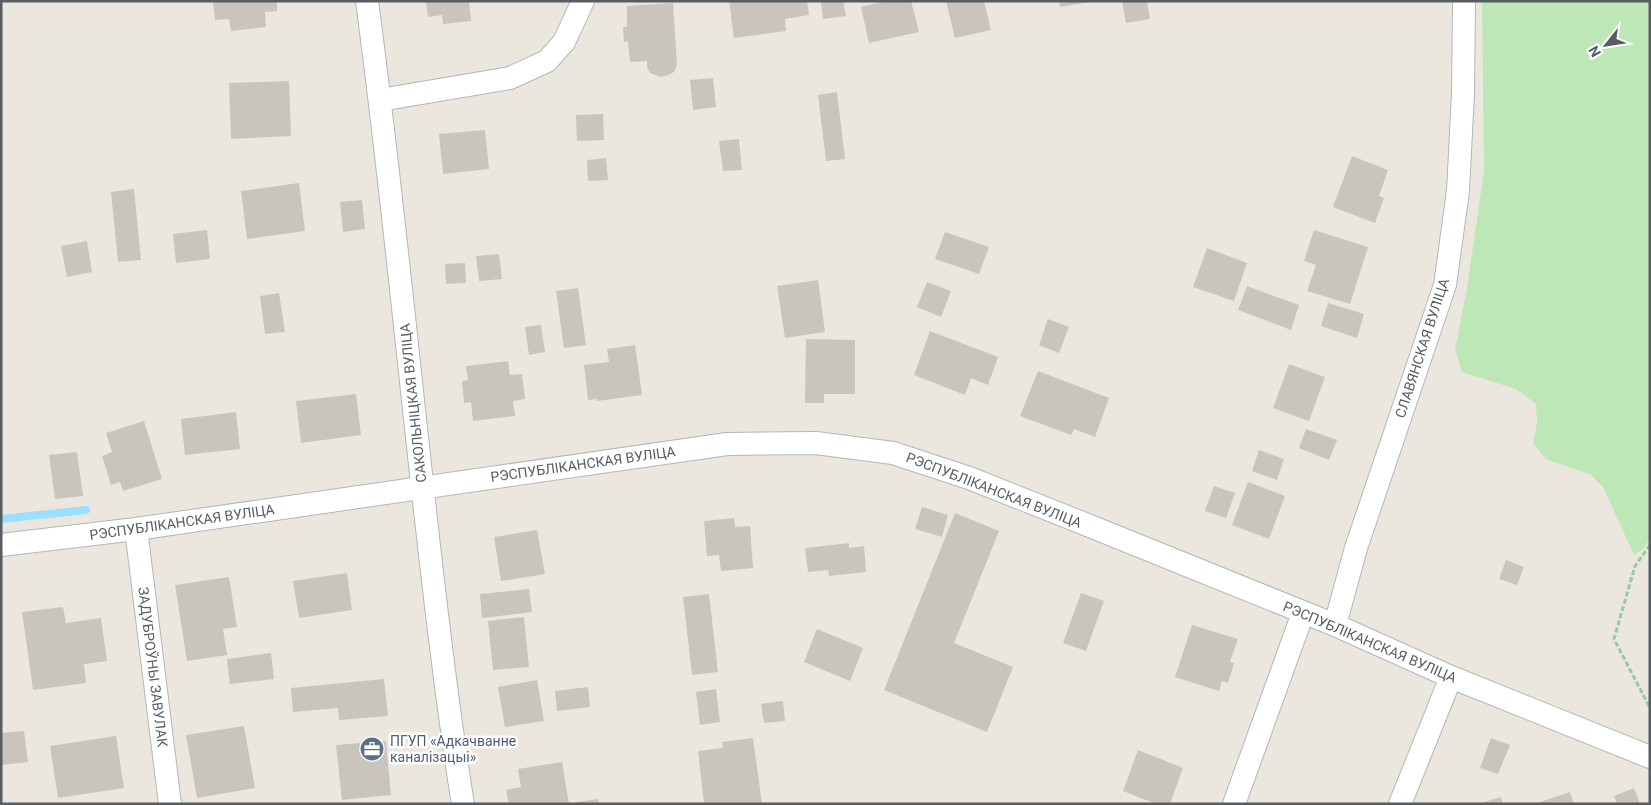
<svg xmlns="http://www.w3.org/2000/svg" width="1651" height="805" viewBox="0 0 1651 805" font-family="Roboto,sans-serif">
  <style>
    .green { fill: #bee7b7 }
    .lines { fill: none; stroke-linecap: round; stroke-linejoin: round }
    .stream { stroke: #9be1ff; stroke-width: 8 }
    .building { fill: #c9c4bd }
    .street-casing { stroke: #b1b6bb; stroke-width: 24 }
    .path { stroke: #92cd9b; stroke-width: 3; stroke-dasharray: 5 2.5; stroke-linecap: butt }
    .street { stroke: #fff; stroke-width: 22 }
    .labels { text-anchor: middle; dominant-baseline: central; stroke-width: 5; stroke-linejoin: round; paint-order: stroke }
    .street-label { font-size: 14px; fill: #575d61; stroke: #fff }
    .service-label { font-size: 14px; fill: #4e5e75; stroke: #fff; text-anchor: start }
  </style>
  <rect width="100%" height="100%" fill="#ece7de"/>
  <path class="green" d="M1482,1H1650V539L1642,550L1634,555L1603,487L1591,475L1546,459L1533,443L1537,422L1536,404L1516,389L1462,372L1455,349L1467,288L1484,171Z"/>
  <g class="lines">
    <path class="stream" d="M1,519L86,510"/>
  </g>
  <path class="building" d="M213,1H277V11L265,12L266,27L231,31L229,19L215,20Z
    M426,1H469L471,21L443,24L442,15L428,17Z
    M729,1H807L809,15L785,19L786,31L734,38Z
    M821,1H843L846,16L823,19Z
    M886,1H911L919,32L869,43L861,7Z
    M946,1H984L991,30L955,38Z
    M1059,1H1091V2L1060,7Z
    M1122,1H1147L1150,19L1126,23Z
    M673,3L677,65L674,72L668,75L661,77L650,73L647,67V61L630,62L628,41L624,42L623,27H627V6Z
    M713,78L716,107L693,110L690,80Z
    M289,81L291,136L231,139L229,83Z
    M837,92L845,159L826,161L818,95Z
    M603,114L604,140L577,141L576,115Z
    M485,130L489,169L443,174L439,134Z
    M739,139L742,170L723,171L719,141Z
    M1352,156L1388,170L1379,196L1384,198L1375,223L1333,207Z
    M606,158L608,180L588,181L587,160Z
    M299,183L305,231L247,239L241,191Z
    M134,189L141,260L118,262L111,192Z
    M362,200L365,229L343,232L340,202Z
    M207,230L210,259L176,263L173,234Z
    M1314,230L1368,247L1350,304L1307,291L1316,265L1304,261Z
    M945,232L989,247L979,274L935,259Z
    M87,241L92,272L67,277L61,246Z
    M1207,248L1247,263L1234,301L1193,287Z
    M499,254L502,279L479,281L476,256Z
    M465,263L466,283L446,284L445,264Z
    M818,280L825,332L785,338L777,286Z
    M927,282L951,291L941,317L917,307Z
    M1247,286L1299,305L1291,330L1238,310Z
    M578,288L586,345L564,348L556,291Z
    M279,293L285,332L265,334L260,296Z
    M1328,303L1364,314L1357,338L1321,326Z
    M1048,319L1069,327L1059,353L1039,345Z
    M541,325L545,352L529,355L525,327Z
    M930,331L998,357L988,385L971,378L965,395L914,375Z
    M806,339L855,340V394H824V403H805Z
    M635,345L642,395L597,401V399L588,400L584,365L609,362L607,349Z
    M508,361L510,375L522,374L525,399L513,401L515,416L473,421L471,402L464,403L462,381L468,380L466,366Z
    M1289,364L1325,377L1309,421L1273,408Z
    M1038,371L1109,398L1095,437L1074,429L1071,435L1020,416Z
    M356,394L361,435L301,443L296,401Z
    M236,412L240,449L185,455L181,419Z
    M144,421L162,479L123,491L120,482L111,485L102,456L112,452L106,433Z
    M1306,429L1337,440L1329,460L1299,448Z
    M1259,450L1284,459L1277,480L1252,471Z
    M77,452L83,496L55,499L49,455Z
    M1248,482L1285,496L1269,539L1232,525Z
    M1214,486L1235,493L1226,518L1205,511Z
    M922,507L948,515L942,537L915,529Z
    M955,513L999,531L954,643L1013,667L987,732L884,690Z
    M734,518L735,527L750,526L753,568L721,571L719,555L707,556L704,521Z
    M537,530L545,574L501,581L494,537Z
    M849,543V548L864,546L866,572L829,576L828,570L808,572L805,548Z
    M1506,560L1524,567L1517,585L1499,579Z
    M347,573L352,610L299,618L293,581Z
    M229,577L237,627L223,629L227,655L187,661L175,585Z
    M529,589L532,612L482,618L480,594Z
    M1081,593L1104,601L1086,651L1063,643Z
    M709,594L718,672L692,675L683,597Z
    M63,607L66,623L101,618L107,661L84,664L86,683L33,690L22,612Z
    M524,617L529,667L493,670L488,621Z
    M1192,625L1238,639L1230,662L1234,663L1228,683L1222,681L1219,691L1175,677Z
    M817,629L863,648L850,681L804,662Z
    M271,653L274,679L230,684L227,659Z
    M384,679L388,716L339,720L338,708L293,712L291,688Z
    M537,680L544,721L505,727L498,687Z
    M588,687L590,707L557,711L555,691Z
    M716,689L720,722L700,725L696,692Z
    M783,701L785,721L764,723L761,704Z
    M244,726L255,788L197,798L186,735Z
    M24,731L28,762L1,765V733Z
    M116,736L124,788L58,798L50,746Z
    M753,738L762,804H704L698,751L723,748L722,742Z
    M1491,738L1510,745L1498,774L1480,768Z
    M386,741L391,795L342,800L336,745Z
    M1138,750L1183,768L1170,804H1156L1123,791Z
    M562,762L569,804H509L506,790L521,787L518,769Z
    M1634,788L1640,804H1617L1614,796Z
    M1570,792L1574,804H1537V803Z
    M1501,797L1503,804H1481V803Z
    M598,799L599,804H576V802Z"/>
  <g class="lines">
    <defs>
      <path id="street" d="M367,1C394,202 412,405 436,606C444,672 452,738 463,804
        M380,100L510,78L547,61L564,42L583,1
        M136,529L170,804
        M1,545L136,529L727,444L816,443L893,453L969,478L1080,522L1335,625L1451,677L1650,757
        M1335,625L1356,548L1445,285L1458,191L1463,93L1464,1
        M1234,804L1303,613
        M1400,804L1451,677"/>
    </defs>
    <use href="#street" class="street-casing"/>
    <path class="path" d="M1650,545L1635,566L1614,639L1650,708"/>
    <use href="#street" class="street"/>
  </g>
  <defs>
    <symbol id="office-disc" viewBox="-11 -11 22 22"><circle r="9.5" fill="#5c6f8a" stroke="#fff"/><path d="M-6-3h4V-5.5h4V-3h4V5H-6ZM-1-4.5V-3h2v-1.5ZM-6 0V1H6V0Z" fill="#fff"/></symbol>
  </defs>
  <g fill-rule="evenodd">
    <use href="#office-disc" x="358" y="735" width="28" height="28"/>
  </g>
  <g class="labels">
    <g class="street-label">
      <text transform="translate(1422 348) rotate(-72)">СЛАВЯНСКАЯ ВУЛІЦА</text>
      <text transform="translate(413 403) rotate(-96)">САКОЛЬНІЦКАЯ ВУЛІЦА</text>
      <text transform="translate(583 464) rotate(-8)">РЭСПУБЛІКАНСКАЯ ВУЛІЦА</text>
      <text transform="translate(994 490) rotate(21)">РЭСПУБЛІКАНСКАЯ ВУЛІЦА</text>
      <text transform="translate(182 522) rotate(-8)">РЭСПУБЛІКАНСКАЯ ВУЛІЦА</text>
      <text transform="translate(1370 642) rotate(23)">РЭСПУБЛІКАНСКАЯ ВУЛІЦА</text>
      <text transform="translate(153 667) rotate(83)">ЗАДУБРОЎНЫ ЗАВУЛАК</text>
    </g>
    <g class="service-label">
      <text x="390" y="741">ПГУП «Адкачванне<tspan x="390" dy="16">каналізацыі»</tspan></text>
    </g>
  </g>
  <rect width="1651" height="805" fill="none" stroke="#575d61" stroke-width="5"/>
  <g transform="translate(1606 45) rotate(240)" stroke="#ffffff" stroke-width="4" paint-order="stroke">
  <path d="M0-4L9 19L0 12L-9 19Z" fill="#575d61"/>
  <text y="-8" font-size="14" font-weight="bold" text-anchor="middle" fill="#575d61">N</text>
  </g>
</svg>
